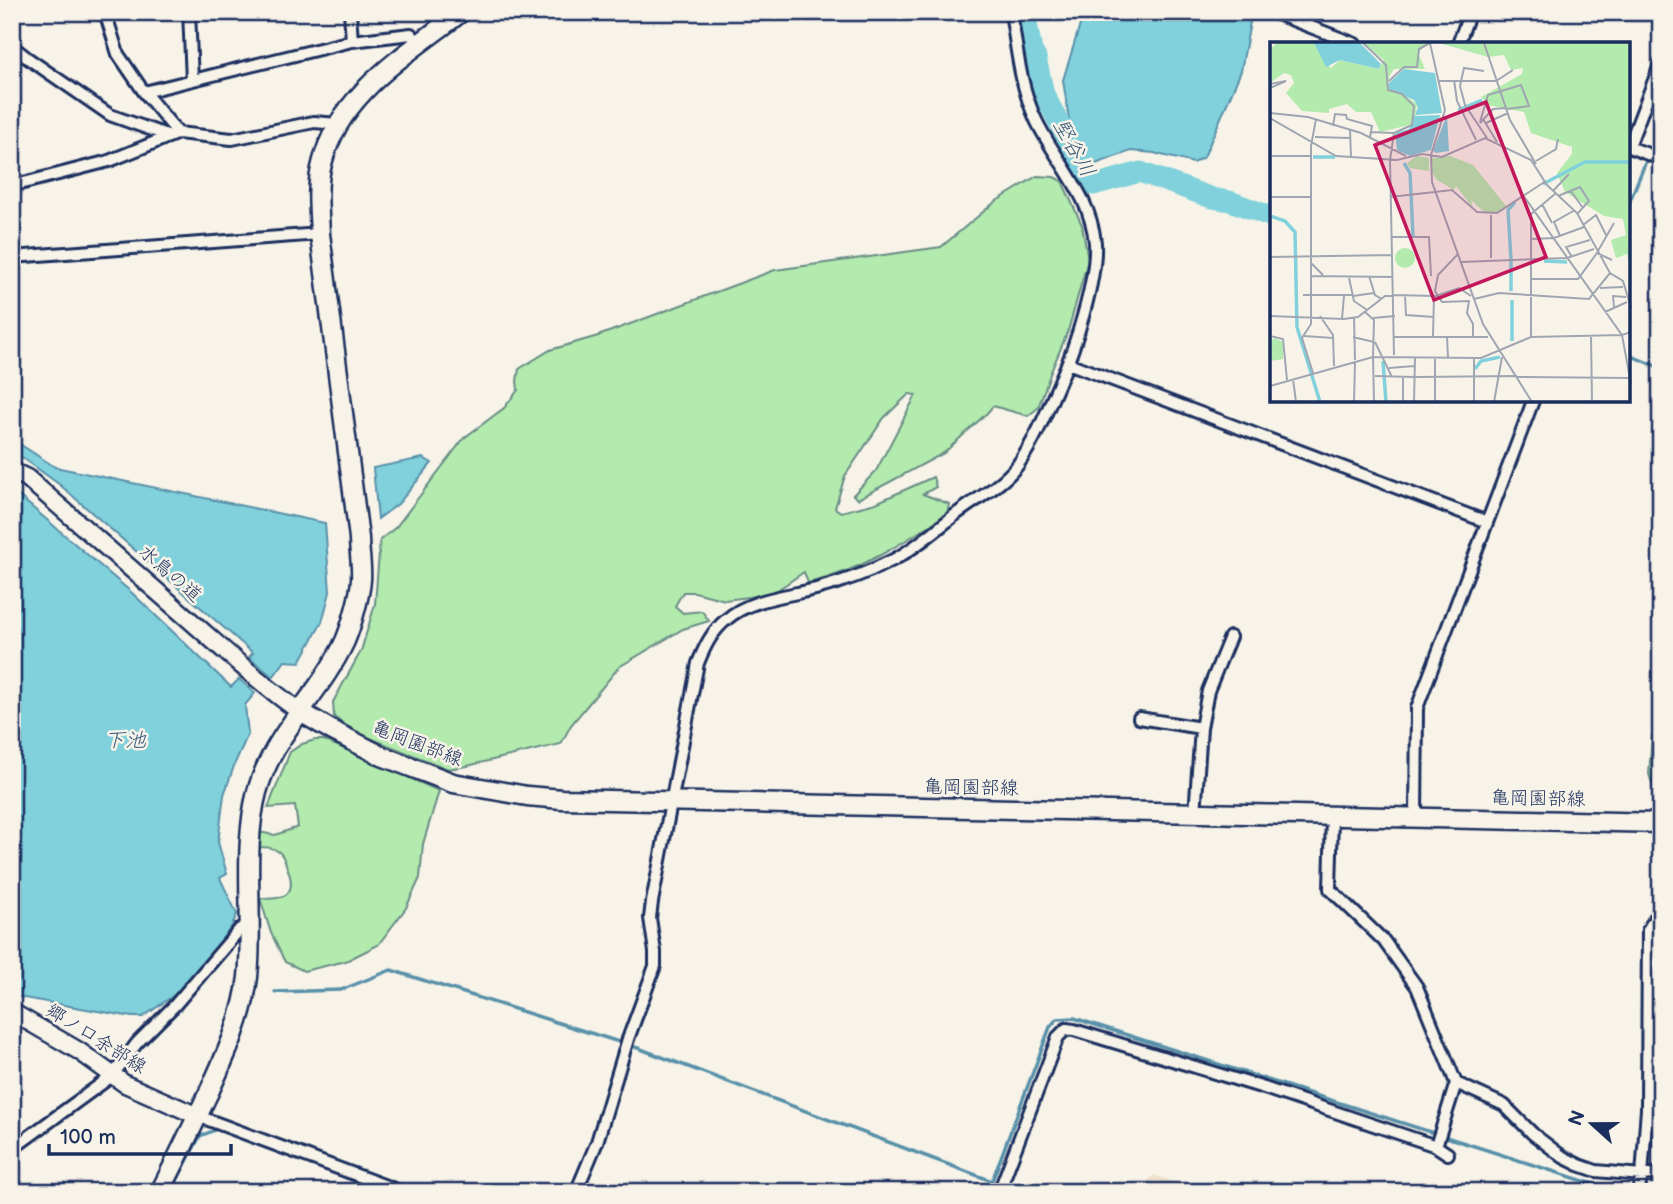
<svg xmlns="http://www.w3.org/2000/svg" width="1673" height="1204" viewBox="0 0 1673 1204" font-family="'Balsamiq Sans','Klee One',sans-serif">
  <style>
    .built { fill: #eee1cc }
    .green { fill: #b3eaad; stroke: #678c86; stroke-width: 2 }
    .water { fill: #80d1db; stroke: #5890a9; stroke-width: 2 }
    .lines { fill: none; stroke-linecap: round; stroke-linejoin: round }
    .stream { stroke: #5890a9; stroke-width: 3.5 }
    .river { stroke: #80d1db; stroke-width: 21 }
    .street-casing { stroke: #1b2f5e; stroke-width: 16 }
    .secondary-casing { stroke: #1b2f5e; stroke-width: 21 }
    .primary-casing { stroke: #1b2f5e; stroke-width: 23 }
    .street { stroke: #f7f3e8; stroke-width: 10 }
    .secondary { stroke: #f7f3e8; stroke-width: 16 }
    .primary { stroke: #f7f3e8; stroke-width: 18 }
    .labels { text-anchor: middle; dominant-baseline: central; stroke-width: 5; stroke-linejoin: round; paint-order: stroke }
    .street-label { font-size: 19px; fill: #1b2f5e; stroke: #f7f3e8 }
    .water-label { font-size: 21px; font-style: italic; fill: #34587d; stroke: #f7f3e8 }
    .inset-river { fill: none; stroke: #80d1db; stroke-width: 3.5 }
    .inset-road { fill: none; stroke: #9fa5b1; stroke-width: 2 }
    .view { fill: #c2185b; fill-opacity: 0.15; stroke: #c2185b; stroke-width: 3.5 }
    .inset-edge { fill: none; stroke: #1b2f5e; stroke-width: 3.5 }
  </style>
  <rect width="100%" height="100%" fill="#f7f3e8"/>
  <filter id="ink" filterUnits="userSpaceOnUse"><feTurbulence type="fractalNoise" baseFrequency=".0143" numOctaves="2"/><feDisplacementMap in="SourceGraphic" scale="14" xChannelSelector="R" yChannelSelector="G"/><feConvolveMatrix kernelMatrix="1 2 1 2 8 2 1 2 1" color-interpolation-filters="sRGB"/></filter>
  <g filter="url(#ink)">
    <path class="built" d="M1154,1175L1201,1192H1136Z"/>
    <path class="green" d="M1037,176L1054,177L1062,181L1082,225L1088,260L1068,331L1050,374L1038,408L1028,416L993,406L987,413L944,453L858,499L853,495L876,471L916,395L909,394L884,418L845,476L835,508L841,512L876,503L933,477L936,487L923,494L949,504L947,514C903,543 859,572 808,583L804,572L773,593L749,597L725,600L695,592H683L675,606L683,613L702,611L709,621L683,629L619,667L571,725L561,744L467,766L448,769L357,733L334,717L333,702L361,651L375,604L380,540L396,527L464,438L504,408L518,390L517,381L519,369L550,350L598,336L775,270L941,247L995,202Z
      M1652,736L1661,737V812L1649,774Z
      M315,740H324L439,791L423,844L420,878L406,908L378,945L346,961L304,971L285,962L271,933L260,898C285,901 298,894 287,867C285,862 284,856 279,852C273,847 265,847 257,847L258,832L275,835L298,827L295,806L268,808L290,752L302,744Z"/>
    <path class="water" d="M1084,12L1158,17H1251L1241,71L1204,157L1193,163L1154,153L1131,151L1090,166L1070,126L1063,80Z
      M12,439L55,467L325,523L330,592L322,622L300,662L285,661L273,677L249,657L253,653L60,485L12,450Z
      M423,458L432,463L398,504L378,519L373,468Z
      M12,490L131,592L231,687L239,679L255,693L245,705L248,734L235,763L224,795L218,842L227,874L220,878L237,914L231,928L184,988L143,1017H132L12,996Z"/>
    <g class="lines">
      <path class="stream" d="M1629,203L1661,124
        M1629,355L1661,368
        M275,992L341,990L391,970L638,1048L992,1181L1050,1027L1057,1019L1074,1018L1618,1192
        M171,1192L200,1136L215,1130"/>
      <path class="river" d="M1025,12L1032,51L1036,58L1044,94L1081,165L1094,185L1140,172L1212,198L1230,201L1272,217"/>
      <defs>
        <path id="street" d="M105,12L118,54L144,92L178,133
          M189,12L192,80
          M350,12L352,41
          M1272,12L1355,44
          M1458,44L1470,12
          M12,46L26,57L110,115L169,136
          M144,92L352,41L411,34L420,45
          M1629,146L1661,62
          M1629,147L1661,159
          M12,186L109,161L178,133L232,139L314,122L338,124
          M12,257L320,234
          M1068,363L1487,522
          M1139,718L1201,728
          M1195,814L1201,728L1208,691L1230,637
          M1332,816L1330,889L1384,941L1417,987L1456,1083L1504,1105L1533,1134L1563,1157L1579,1165L1596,1171L1642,1175L1661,1173
          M1416,818L1417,708L1533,401
          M198,1116L402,1192
          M12,1149L112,1076L137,1043L175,1005L240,929L251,924
          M1448,1154L1436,1146L1456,1083
          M576,1192L597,1142L628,1039L655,966V952L650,918L652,902L698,663C705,646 712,631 727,619C750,599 787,596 816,589C843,582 870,572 895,559C917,547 936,530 955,515C976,499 1000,487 1017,466C1035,441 1048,409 1060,381C1075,348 1097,279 1095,243C1091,195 1056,162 1036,120C1020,86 1017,49 1011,12
          M999,1192L1058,1037L1066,1029L1074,1030L1264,1088L1436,1146
          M1638,1192L1642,1175L1647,1109L1648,930L1661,908"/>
        <path id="secondary" d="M12,471L27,478C79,524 132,569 184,615C222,648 258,682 299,711
          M12,1012L79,1051L125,1084L198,1116"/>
        <path id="primary" d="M299,711L333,731L382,756L453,783L527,796L562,799L1661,823
          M160,1192C177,1159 193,1125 209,1092C226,1055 243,1018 248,977C254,917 242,849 257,792C273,733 320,695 345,641C351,627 360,596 361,580C362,566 359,551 359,538L320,234C319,211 316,186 322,164C339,93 408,54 461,12"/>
      </defs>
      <use href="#street" class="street-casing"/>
      <use href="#secondary" class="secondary-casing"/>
      <use href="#primary" class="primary-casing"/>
      <use href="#street" class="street"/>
      <use href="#secondary" class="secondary"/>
      <use href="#primary" class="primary"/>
    </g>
  </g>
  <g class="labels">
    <g class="street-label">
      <text transform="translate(170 574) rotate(41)">水鳥の道</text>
      <text transform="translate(417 744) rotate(21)">亀岡園部線</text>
      <text transform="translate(971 788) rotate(1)">亀岡園部線</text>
      <text transform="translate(1538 799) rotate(1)">亀岡園部線</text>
      <text transform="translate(96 1039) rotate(32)">郷ノ口余部線</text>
    </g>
    <g class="water-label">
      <text transform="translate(1074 148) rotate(61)">堅谷川</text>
      <text x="125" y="740">下池</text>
    </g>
  </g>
  <g transform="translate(1270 42)">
    <rect width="360" height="360" fill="#f7f3e8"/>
    <path d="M7,1H44L61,26L70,18L109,27L114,18L93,1H158L148,11L155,27H124L119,35L118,42L147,62L144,82L110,90L101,70H86L77,62L59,67V71L32,69L16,51L24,41L21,33L14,31L0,41V7ZM169,1H360V228L357,212L346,216L341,198L356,193L353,177L334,174L295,150L287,131L302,112V105L261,91L254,70L218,63L211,55L252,32L253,26L241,28L234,13L218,15ZM147,114L159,116V129L140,126L137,121ZM180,114L203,123L237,165L231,170H214L201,158L203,166L186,144L184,148L167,138L161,129L162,116ZM125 216a10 10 0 1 1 20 0a10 10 0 1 1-20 0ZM5,296L13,300V317L0,319V299Z" fill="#b3eaad"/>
    <path d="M44,1H90L111,22L109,27L70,18L56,25ZM134,27L165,31L172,71L145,73L148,65L144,58L120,48L118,42ZM170,73L161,108L140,114L127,108L125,91L139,87L144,74ZM177,73L179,109L166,111L163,109Z" fill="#80d1db"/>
    <path class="inset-river" d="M188,68L212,58M43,115H65M134,121L140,131L143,194M273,142L315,120H361M0,174L15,179L25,190L27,285L50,360M241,218L238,168L245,160M241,219V249M274,219L297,220M242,299V258M113,319L116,360M205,327L211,319L230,315"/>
    <path class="inset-road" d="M93,1L116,23L118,48L132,52L144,64L142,83L124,91L120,118M214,1L240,78L266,122M214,29L194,26L190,44L195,63L217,96M184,38L187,59L206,98M119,39L134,25H147L149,7L160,1L175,68L161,113M169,39H226L243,28M0,42L16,39L0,46M0,71L38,75L91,91L136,114M0,76L66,114L127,118L152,112L172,115L215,96L261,118L277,143L307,171L340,231L353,239L361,266M46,77L41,104V221L53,233M213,77L227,100M210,80L218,53L251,43L259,64L237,67M210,81L223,67L236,66M216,81L238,71M63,84L65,72L76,73L77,77L102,84L100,95M80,88L81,115M0,89V115M101,90L123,91M45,95L80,96M161,113L162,140L213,282L262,360M2,114H41M120,118L124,313M266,119L286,107L288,97M300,148L313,166M283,149L299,132M253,153L352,293L361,290M288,154L310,145L319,159L308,171M0,155H42M120,155L182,148L207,170L227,171L276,139M272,162L282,181M221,173V216M313,183L326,173L336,193M290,194L284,180L305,168M122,195H159L161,234M261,197L284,196L314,185M328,209L344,181M188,212L168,233L165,249L172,260L199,259L197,271L203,282V295M0,215L122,213M302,215L296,205L320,198M191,220L297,216L324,207M41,221V282L32,296L43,331M41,234L123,235M99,234L105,253L112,257M79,236L84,259L97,268M262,237H308L327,211L342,218M330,246L353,245M33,253H83M123,253L166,254L189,246L201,254M135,253L136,273L164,275M83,254L104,251M204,257L229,251L319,257L340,231M344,265L343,254L356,255M95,270L104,278L103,315M335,270L357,260M0,274L74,277L88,275L115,254H123M50,274L63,293L64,324M84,275L85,318M103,276L125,274M72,277L74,254M0,294L13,297L17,338M34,294L63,296M163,294L164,254M321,294L322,360M83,295L104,300M124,295H218M177,295L178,316M261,295V172L285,152M105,300L122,335M103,314L104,360M204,316V360M165,317V360M119,326L144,324M105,334L144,335M133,335V360M145,335L247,334M247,335L360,336M23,337L26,360M0,344L103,315L211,316L261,295L352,293L361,342M84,360L85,320M144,360L145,316M224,360L232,315"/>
    <path class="view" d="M216,60L276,215L164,258L105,103Z"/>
    <rect width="360" height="360" class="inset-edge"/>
  </g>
  <rect width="1673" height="1204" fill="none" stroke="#f7f3e8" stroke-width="42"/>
  <rect x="21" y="21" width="1631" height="1162" fill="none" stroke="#1b2f5e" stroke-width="2.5" filter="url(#ink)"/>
  <g transform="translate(1592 1124) rotate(291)" stroke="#f7f3e8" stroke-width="5" paint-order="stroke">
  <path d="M0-5L12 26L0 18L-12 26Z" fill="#1b2f5e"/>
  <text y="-10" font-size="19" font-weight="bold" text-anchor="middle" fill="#1b2f5e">N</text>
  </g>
  <path d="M49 1144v10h182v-10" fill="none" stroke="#1b2f5e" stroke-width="3.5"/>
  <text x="60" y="1144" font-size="21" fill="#1b2f5e" stroke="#f7f3e8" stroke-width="5" paint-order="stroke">100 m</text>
</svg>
